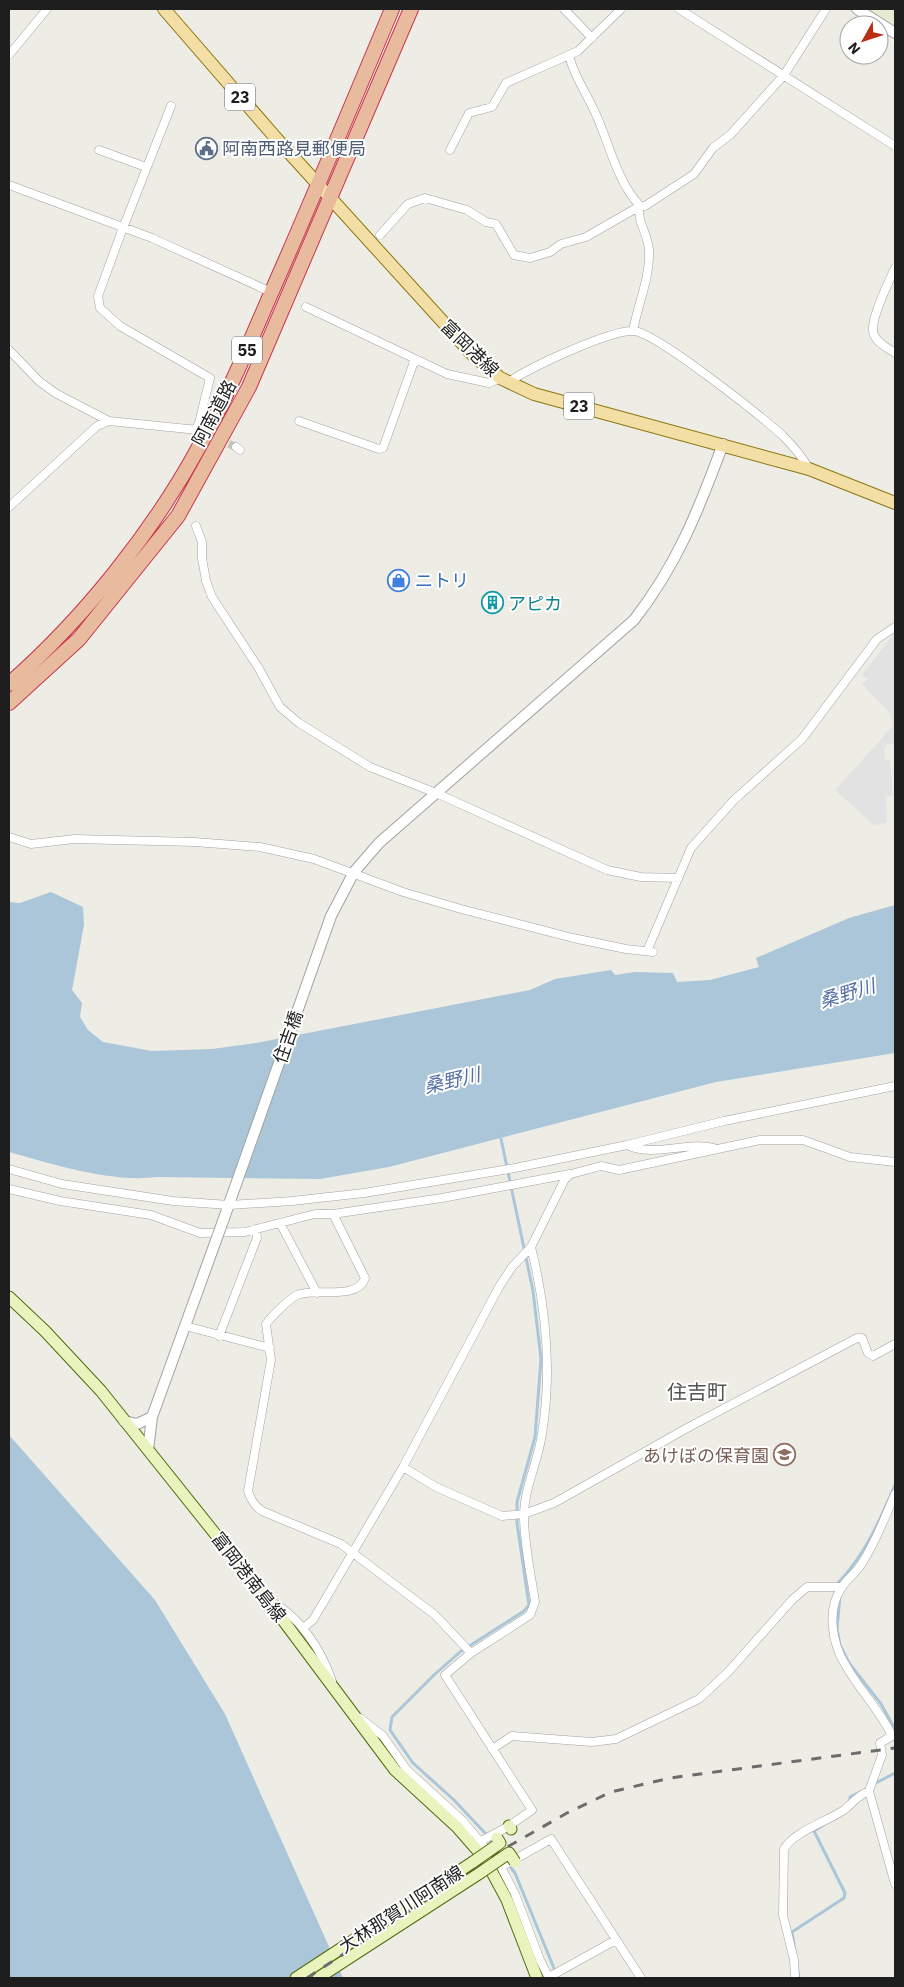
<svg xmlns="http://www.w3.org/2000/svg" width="904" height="1987" viewBox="0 0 904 1987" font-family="'IBM Plex Sans','Noto Sans JP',sans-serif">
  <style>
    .farmland { fill: #e5ebd3 }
    .parking { fill: #e2e2e2 }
    .water { fill: #aac6d8 }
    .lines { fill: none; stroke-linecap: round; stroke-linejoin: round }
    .stream { stroke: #aac6d8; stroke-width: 3 }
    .minor-tunnel { stroke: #c4c4bd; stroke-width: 8; stroke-dasharray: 8 4; stroke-linecap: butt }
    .minor-casing { stroke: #a2a2a2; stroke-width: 9 }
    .tertiary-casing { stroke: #a2a2a2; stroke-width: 12 }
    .secondary-casing { stroke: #526b0f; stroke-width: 13 }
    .primary-casing { stroke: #8a760e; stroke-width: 14 }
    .trunk-casing { stroke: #ca354f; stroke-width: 16 }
    .minor { stroke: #fff; stroke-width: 8 }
    .tertiary { stroke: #fff; stroke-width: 10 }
    .secondary { stroke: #e8f3be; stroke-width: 11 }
    .primary { stroke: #f3dfa6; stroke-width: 12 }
    .trunk { stroke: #e8ba9e; stroke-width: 14 }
    .rail { stroke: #6c6c6c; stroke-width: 3; stroke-dasharray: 10 10; stroke-linecap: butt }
    .tertiary-bridge-casing { stroke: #a2a2a2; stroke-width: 12; stroke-linecap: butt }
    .secondary-bridge-casing { stroke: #526b0f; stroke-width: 13; stroke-linecap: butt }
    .tertiary-bridge { stroke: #fff; stroke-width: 10 }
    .secondary-bridge { stroke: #e8f3be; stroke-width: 11 }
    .labels { text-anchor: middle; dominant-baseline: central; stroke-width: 4; stroke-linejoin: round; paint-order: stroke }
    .shield { fill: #fff; stroke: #626262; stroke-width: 1 }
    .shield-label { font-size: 16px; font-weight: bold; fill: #1e1e1e }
    .service-label { font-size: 18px; fill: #4e5e75; stroke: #fff; text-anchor: start }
    .street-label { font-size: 18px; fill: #1e1e1e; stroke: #fff }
    .shop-label { font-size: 18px; fill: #366cbe; stroke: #fff; text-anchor: start }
    .culture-label { font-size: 18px; fill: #0d838f; stroke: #fff; text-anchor: start }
    .education-label { font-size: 18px; fill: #785e54; stroke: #fff; text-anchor: end }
    .water-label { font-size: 19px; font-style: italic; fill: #546fa5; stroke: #fff }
    .quarter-label { font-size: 20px; fill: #515151; stroke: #fff }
  </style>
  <rect width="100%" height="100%" fill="#eeede5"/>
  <path class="farmland" d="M867,9H895V26Z"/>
  <path class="parking" d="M895,632V743L886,745L884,751L885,760H890L893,796H886L887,823L874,825L835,790L893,726L889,712L862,684L868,679L862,675Z"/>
  <path class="water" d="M51,892L83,907L84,925L72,990L82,1003L80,1017L88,1030L103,1042L152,1051L212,1049L256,1043L530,990L555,979L611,970L615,975L635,972L673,973L677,982L710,980L759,967L756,958L849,918L895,905V1053L716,1082L389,1167L320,1179L156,1177C112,1183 52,1164 9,1152V902L20,903Z
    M9,1435L155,1600L225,1714L343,1978H9Z"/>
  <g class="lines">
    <path class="stream" d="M500,1134L533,1291L541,1359L535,1437L517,1502V1523L529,1605L524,1611L460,1652L434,1675L392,1717L390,1730L413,1763L454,1800L485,1833L502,1855
      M839,1586L838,1583C865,1555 880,1520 895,1485
      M840,1595L837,1629L840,1645L849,1663L881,1704L895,1729
      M872,1785L895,1773
      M850,1802V1797L860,1792
      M508,1864L515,1873L558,1978
      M799,1978L792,1932L844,1898L845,1893L814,1831L825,1824"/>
    <path class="minor-tunnel" d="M218,439L236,447"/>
    <defs>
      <path id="minor" d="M564,9L592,38
        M621,9L578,51L569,55C573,74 585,91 593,108C609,140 615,179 640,206
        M679,9L895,146
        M9,55L47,9
        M171,106L123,228L98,296L100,308L120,326L210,378L199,423L195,430
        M99,150L146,167
        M450,150L469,113L492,107L506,83L569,55
        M9,185L152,238L271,292
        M380,235L408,204L425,198L467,210L486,222L496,224L514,255L530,258L550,252L561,244L586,237L640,206H645L694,174L713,148L731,134L784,75L826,9
        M895,268C889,282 868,322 874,335C878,344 888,348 895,353
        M306,307L447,374L489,383L500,378
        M633,331C638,303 650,279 649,251C649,235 636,222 640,206
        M9,350L40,382L57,394L109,421
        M508,383C525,369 612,329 634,331C657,333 762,417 783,436C793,446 802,456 809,469
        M299,421L379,449L383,448L415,359
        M236,447L240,450
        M9,507L97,426L109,421L198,430
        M196,526L202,542V558L206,581L212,597L258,667L280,707L299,723L370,767L436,793L607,870L641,877L678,878
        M9,837L31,844L74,839L195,842L260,847L314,859L403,892L461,909L573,938L626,949L653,952
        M647,951L691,848L734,800L802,739L877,639L895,627
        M627,1145C652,1158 688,1141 714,1148
        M9,1169L62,1184L173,1201L229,1205L292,1201L364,1193L515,1168L627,1145L724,1121L895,1086
        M9,1189L60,1201L151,1215L200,1233L245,1232L315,1214H333L442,1198L570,1174
        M333,1214L365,1278C358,1301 315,1287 297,1295C290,1298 271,1317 266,1324L271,1360L248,1491C251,1500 254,1505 262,1511L341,1544L435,1615L471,1653L530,1615L535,1602C531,1574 524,1544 524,1516C524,1488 538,1462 542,1434C552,1372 546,1307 531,1247
        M280,1223L317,1293
        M185,1326L270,1348
        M219,1336L257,1238L256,1229
        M403,1467L436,1487L502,1516L524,1514L554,1503L689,1427L857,1338H862L868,1353L873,1356L895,1344
        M895,1494C885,1517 876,1542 862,1563C857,1572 848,1578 842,1587C826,1610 832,1644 846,1666C860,1691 880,1710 892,1736L880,1743L882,1755L869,1791L895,1884
        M270,1601C299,1615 322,1651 332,1681
        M303,1628L313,1620L403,1467L499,1287L512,1267L531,1247L565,1179L571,1174L601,1166L619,1170L760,1140H803L850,1157L895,1162
        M471,1653L445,1675L532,1810L509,1826L481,1841
        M360,1718L383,1736L407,1770L463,1821L501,1867L515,1894L540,1960L549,1978
        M492,1749L512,1736L592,1742L616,1739L699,1699L729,1671L792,1600L807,1587H842
        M501,1867L551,1839L641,1978
        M549,1977L614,1941
        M795,1978L794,1960L783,1915L784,1849C793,1832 828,1821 844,1810C853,1803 858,1795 869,1791"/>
      <path id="tertiary" d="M857,9L895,33
        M223,1221L331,916L354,872L379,843L634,620C677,565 699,509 723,444
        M152,1417L189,1315
        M124,1421L137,1424L152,1417L148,1450"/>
      <path id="secondary" d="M9,1297L45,1331L101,1391L268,1600L395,1770L457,1827L485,1859L507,1900L537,1978
        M509,1826L511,1829
        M296,1978L473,1862
        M318,1978L480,1873"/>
      <path id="primary" d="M164,9L275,137L473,355L500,378L534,394L809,469L895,503"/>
      <path id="trunk" d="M9,684C83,619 153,532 200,445C232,388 256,327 283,266C320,181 356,95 392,9
        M9,703L79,639L178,516L249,387L411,9"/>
    </defs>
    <use href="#minor" class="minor-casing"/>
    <use href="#tertiary" class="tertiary-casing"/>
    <use href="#secondary" class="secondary-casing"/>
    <use href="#primary" class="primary-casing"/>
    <use href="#trunk" class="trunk-casing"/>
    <use href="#minor" class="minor"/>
    <use href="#tertiary" class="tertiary"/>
    <use href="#secondary" class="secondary"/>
    <use href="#primary" class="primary"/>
    <use href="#trunk" class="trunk"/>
    <path class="rail" d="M307,1978L509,1846L567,1813L611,1792L670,1778L895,1748"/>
    <defs>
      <path id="tertiary-bridge" d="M189,1315L223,1221"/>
      <path id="secondary-bridge" d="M473,1862L500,1843L497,1838
        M480,1873L509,1853L515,1862"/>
    </defs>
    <use href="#tertiary-bridge" class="tertiary-bridge-casing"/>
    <use href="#secondary-bridge" class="secondary-bridge-casing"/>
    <use href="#tertiary-bridge" class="tertiary-bridge"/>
    <use href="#secondary-bridge" class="secondary-bridge"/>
  </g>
  <defs>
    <symbol id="civic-ring" viewBox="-11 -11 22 22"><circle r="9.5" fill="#fff" stroke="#5c6f8a" stroke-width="1.5"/><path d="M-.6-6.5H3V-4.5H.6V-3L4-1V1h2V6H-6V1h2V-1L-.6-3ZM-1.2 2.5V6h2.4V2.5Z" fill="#5c6f8a"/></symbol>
    <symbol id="shop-ring" viewBox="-11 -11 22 22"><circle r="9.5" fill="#fff" stroke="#3f7fe0" stroke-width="1.5"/><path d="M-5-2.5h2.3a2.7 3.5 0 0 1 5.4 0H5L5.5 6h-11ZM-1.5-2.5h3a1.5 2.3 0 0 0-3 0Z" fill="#3f7fe0"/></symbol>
    <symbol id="building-ring" viewBox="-11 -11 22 22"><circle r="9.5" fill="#fff" stroke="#0f9aa8" stroke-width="1.5"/><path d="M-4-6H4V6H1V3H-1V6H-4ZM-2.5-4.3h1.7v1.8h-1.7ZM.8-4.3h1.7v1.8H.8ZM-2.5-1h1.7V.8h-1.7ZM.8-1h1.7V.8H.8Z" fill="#0f9aa8"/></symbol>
    <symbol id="school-ring" viewBox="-11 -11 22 22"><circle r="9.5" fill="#fff" stroke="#8d6e63" stroke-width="1.5"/><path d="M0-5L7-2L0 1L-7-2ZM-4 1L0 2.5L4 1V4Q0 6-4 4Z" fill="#8d6e63"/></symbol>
  </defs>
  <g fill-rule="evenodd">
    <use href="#civic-ring" x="194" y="136" width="25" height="25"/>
    <use href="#shop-ring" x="386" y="568" width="25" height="25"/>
    <use href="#building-ring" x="480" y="590" width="25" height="25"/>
    <use href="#school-ring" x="772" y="1442" width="25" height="25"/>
  </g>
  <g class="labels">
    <g class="shield">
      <rect x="225" y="83.5" width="30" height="27" rx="4"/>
      <rect x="232" y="336.5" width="30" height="27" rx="4"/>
      <rect x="564" y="392.5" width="30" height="27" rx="4"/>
    </g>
    <g class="shield-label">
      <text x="240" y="97">23</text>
      <text x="247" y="350">55</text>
      <text x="579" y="406">23</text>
    </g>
    <g class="service-label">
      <text x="222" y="148">阿南西路見郵便局</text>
    </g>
    <g class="street-label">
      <text transform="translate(470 348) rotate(44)">富岡港線</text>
      <text transform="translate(214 413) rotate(-62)">阿南道路</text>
      <text transform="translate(288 1037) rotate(-71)">住吉橋</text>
      <text transform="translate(249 1577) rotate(52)">富岡港南島線</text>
      <text transform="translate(401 1909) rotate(-33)">大林那賀川阿南線</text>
    </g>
    <g class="shop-label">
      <text x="415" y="580">ニトリ</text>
    </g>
    <g class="culture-label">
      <text x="508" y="603">アピカ</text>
    </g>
    <g class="education-label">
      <text x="769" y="1455">あけぼの保育園</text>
    </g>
    <g class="water-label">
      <text transform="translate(847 993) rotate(-17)">桑野川</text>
      <text transform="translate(452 1080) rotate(-13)">桑野川</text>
    </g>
    <g class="quarter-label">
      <text x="697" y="1391">住吉町</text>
    </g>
  </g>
  <rect width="904" height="1987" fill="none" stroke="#1e1e1e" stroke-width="20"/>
  <g transform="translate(864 40) rotate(230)"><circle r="24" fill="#ffffff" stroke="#a5a5a5"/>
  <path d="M0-4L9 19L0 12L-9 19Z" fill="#ba2f13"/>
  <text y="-8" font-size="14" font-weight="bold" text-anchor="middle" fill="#1e1e1e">N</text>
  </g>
</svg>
